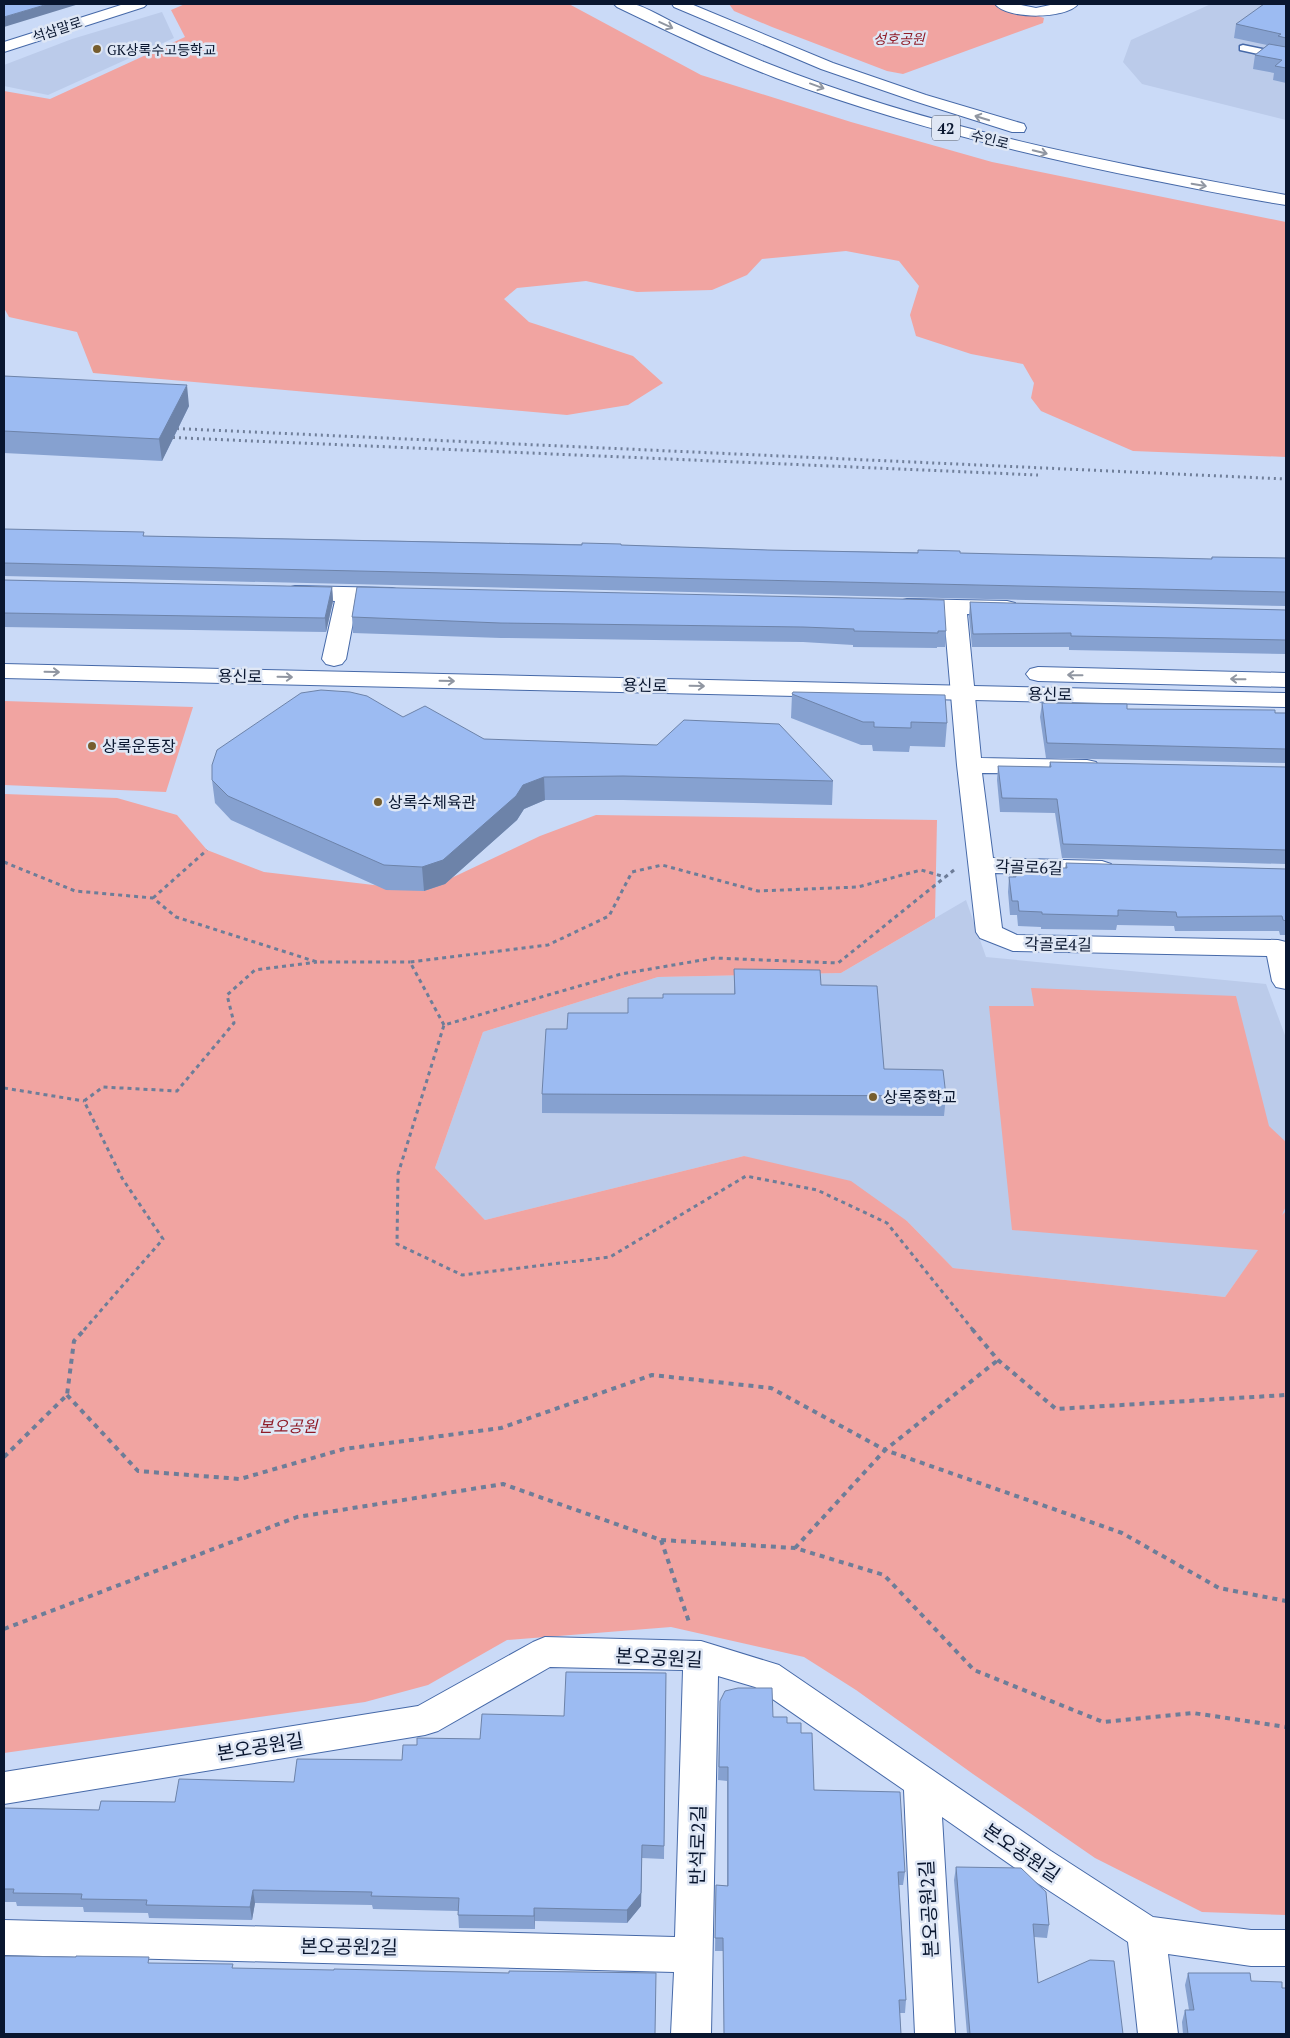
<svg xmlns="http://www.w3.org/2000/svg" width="1290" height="2038" viewBox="0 0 1290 2038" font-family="'PT Serif','Noto Sans KR',serif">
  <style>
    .built { fill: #bbcbea }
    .green { fill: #f1a4a1 }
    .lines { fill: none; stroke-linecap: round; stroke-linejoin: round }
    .lane-casing { stroke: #4669a8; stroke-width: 3 }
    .street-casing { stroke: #4669a8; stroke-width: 2 }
    .secondary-casing { stroke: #4669a8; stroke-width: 2 }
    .highway-casing { stroke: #4669a8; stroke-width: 2 }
    .path-far1 { stroke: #6e7d98; stroke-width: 3; stroke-dasharray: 4 4; stroke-linecap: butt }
    .path { stroke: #6e7d98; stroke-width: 4; stroke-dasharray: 5 5; stroke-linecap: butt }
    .lane { fill: #fff; fill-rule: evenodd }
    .street { fill: #fff; fill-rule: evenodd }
    .secondary { fill: #fff; fill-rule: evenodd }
    .highway { fill: #fff; fill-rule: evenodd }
    .rail { stroke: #707f9a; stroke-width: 3; stroke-dasharray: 2 4; stroke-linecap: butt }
    .wall { fill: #86a1d0 }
    .shaded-wall { fill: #6d83a9 }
    .building { fill: #9cbbf2; stroke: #6d83a9 }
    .oneway { stroke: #9096a1 }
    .poi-dot { fill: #765d2e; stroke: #dfe7f5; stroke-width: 2 }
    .labels { text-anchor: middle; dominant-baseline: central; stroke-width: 5; stroke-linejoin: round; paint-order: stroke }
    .far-street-label { font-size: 14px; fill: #09162f; stroke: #dfe7f5 }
    .far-park-label { font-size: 14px; font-style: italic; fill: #8f1b27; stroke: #dfe7f5 }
    .far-poi-label { font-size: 14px; fill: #09162f; stroke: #dfe7f5; text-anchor: start }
    .shield { fill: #dfe7f5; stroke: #49556a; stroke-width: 1 }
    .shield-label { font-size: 15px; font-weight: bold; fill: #09162f }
    .street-label { font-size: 16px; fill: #09162f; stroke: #dfe7f5 }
    .poi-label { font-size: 16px; fill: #09162f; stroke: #dfe7f5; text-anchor: start }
    .park-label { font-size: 16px; font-style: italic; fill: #8f1b27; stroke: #dfe7f5 }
    .near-street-label { font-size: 19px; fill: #09162f; stroke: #dfe7f5 }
  </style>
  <rect width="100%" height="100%" fill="#cadaf7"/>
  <path class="built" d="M1211,4H1286V120L1142,84L1123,62L1131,40Z
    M162,12L174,38L48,95L4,86V65L72,39Z
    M966,900L986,957L1266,984L1286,1038V1211L1225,1297L953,1268L907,1221L744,1156L485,1220L435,1168L483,1032L658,977L841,973Z"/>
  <path class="green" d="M185,4H569L701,75L851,122L992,162L1286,222V457L1133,451L1041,411L1031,398L1034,383L1023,364L971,354L916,336L910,315L919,286L899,261L846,251L762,259L747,275L712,290L637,292L586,281L517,288L504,299L529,322L633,356L663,383L628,405L567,415L93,373L77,332L9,317L4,308V91L50,99L185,37L171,10Z
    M729,4H1002L1044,18L1043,23L903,74L887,71L772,27L734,11Z
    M4,701L193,707L166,792L4,785Z
    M4,794L117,798L177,815L207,850L264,872L424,891L540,836L596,815L937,820L935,918L841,973L658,977L483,1032L435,1168L485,1220L744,1156L851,1181L907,1221L953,1268L1225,1297L1258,1250L1012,1230L989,1006H1034L1031,988L1236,996L1269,1126L1286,1142V1206L1282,1215L1286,1211V1915L1202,1912L1095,1858L973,1774L856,1690L804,1657L671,1627L507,1640L428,1685L365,1702L4,1753Z"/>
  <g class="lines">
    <defs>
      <path id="lane" d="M1243,45L1286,54V60L1240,50V46Z"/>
      <path id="street" d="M995,4H1016L1036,8L1055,4H1078C1067,19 1007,20 995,4Z
        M295,586L392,588L400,590L403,595L400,600L392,602L357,601L346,659L342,664L334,666L326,664L322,659L335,601L287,598L284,593L287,588Z
        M907,599L1007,601L1015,603L1018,608L1015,613L1007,615L967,614L981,758L1087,760L1096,762L1099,767L1096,772L1087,774L982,773L993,858L1102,861L1111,864L1115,869L1111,874L1102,877L995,873L1002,928L1017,935L1278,940L1286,942V989L1276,987L1272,981L1267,956L1013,951L980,938L976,932L957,765L944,613L899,611L896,606L899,601Z
        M545,1637L701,1641L779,1665L1051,1851L1153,1917L1251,1930H1286V1966H1251L1168,1954L1178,2034H1138L1128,1942L1025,1875L942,1817L955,2034H915L904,1790L755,1687L718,1676L711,2034H671L674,1972L4,1955V1920L675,1937L683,1670L550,1667L438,1731L425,1735L4,1804V1772L418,1706L533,1642Z"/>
      <path id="secondary" d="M124,4H147L144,7L4,52V42Z
        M4,664L1286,693V707L4,678Z
        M1038,667L1286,673V687L1038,681L1030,679L1026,674L1030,669Z"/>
      <path id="highway" d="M614,4C620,4 628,3 633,4C647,7 667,20 681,26C708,39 736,50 764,62C931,129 1110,163 1286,195V205C1241,198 1197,189 1152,180C1025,155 898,123 776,78C721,57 669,32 617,7Z
        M672,4H691L833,63L926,95L1024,124L1026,128L1024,132H1012L914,101L821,69L674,7Z"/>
    </defs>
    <use href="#lane" class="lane-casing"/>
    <use href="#street" class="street-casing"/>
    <use href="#secondary" class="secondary-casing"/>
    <use href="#highway" class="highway-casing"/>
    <path class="path-far1" d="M4,862L75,891L153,898L176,917L317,962H410
      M954,870L838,963L714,958L621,974L444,1025L398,1174L397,1244L462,1275L610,1257L746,1176L817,1190L887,1223L973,1330
      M153,898L207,850
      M444,1025L410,962L548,945L609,916L632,872L662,865L758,891L858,887L921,870L945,877
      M4,1088L84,1101
      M84,1330L163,1239L122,1178L84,1101L103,1087L177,1091L234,1023L227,995L255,970L317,962"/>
    <path class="path" d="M972,1329L998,1360L1056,1409L1286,1395
      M67,1395L138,1471L240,1479L344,1449L501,1428L652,1375L771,1388L885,1450L998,1360
      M4,1457L67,1395L74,1341L85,1329
      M661,1540L690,1625
      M795,1548L885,1450L1122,1533L1219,1588L1286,1601
      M4,1629L297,1517L503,1484L661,1540L795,1548L884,1575L974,1670L1103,1722L1193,1713L1286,1727"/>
    <use href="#lane" class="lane"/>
    <use href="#street" class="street"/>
    <use href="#secondary" class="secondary"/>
    <use href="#highway" class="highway"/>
    <path class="rail" d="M165,428L1286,479
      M161,437L1038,475"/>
  </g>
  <path class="wall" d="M1286,4V83L1273,80L1274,73L1253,69L1255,55L1267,45L1234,38L1236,24Z
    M4,376L189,406L162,461L4,453Z
    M4,529L145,536L621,545L768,550L960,553L1211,559L1212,557L1286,558V606L4,576Z
    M4,580L332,587L333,601L326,632L4,627Z
    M357,587L946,631L945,647H937V648L853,647V645L803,642L501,638L353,633L352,617Z
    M970,602L1286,610V654L1069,650V647H972L969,616Z
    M792,694L947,723L945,747L910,746L909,752L873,751L872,745H861L791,718Z
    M1042,703L1127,709L1286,713V763L1046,758L1040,717Z
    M403,717L484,739L833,781L832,805L623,800H545L524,809L517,820L445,884L424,891L386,890L231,820L215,803L212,780Z
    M1050,762L1286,767V864L1062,858L1055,813L1000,812L997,780L998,766L1049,767Z
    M1066,863L1286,869V935H1280L1279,931H1175L1174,926L1117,925L1116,930L1041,929V927L1018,926L1017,915H1010L1008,892L1009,877H1013L1014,867L1065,868Z
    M734,969L821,985L884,1069L946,1096L944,1116L542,1113V1094L567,1029L628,1013L663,998L734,994Z
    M666,1673L664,1859L642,1858L641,1906L627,1923L535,1921V1929L459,1928L458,1911L373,1909L372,1905L255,1903L252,1920L149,1918L148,1913L84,1912L83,1907L17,1906L16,1902H4V1808L99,1810L175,1802L294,1782L402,1760L417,1745L480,1739L564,1716Z
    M720,1701L773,1717L787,1723L801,1733L814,1790L905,1872L903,1885H899L906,2000L905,2013H900L901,2034H724L723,1951H715L716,1885L727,1886V1781L718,1780Z
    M956,1867L1049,1925L1047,1938L1034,1937L1038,1983L1123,2034H967L954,1880Z
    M1188,1973L1251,1981L1282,1988L1286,2034H1183L1182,2022L1185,2010H1189L1185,1985Z"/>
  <path class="shaded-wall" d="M48,4H79L4,27V17Z
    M187,385L189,406L162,461L159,439Z
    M332,587L333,601L326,632L325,618Z
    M544,777L545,800L524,809L517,820L445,884L424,891L422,867L523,785Z
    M642,1845L641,1906L627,1923V1910Z
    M253,1890L255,1903L252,1920L250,1907Z
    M534,1908L535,1921V1929L534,1916Z"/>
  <path class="building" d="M4,4H48L4,17Z
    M1264,4H1286V38L1278,36L1281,34L1236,24Z
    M1269,44L1286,47V68L1275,66L1282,60L1255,55Z
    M4,376L187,385L159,439L4,431Z
    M4,529L144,532L143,536L582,545V543L621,544V545L768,550L918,553V550L960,551V553L1212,559V557L1286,558V592L4,563Z
    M4,580L332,587L325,618L4,613Z
    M357,587L944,600L946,631H938V633L854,631V629L803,627L500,623L352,617Z
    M970,602L1286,610V640L1071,636V633L973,634Z
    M321,690L350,692L367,696L403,717L425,706L484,739L657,745L684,720L779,724L833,781L623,776L544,777L523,785L516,796L443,860L422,867L384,865L228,796L212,780V765L217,750L301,693Z
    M793,692L945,695L947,723L911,722V728L874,727V722H863L792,694Z
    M1042,703L1127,704V709L1275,710V713H1286V749L1047,743Z
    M1050,762L1286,767V850L1063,844L1057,799L1002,798L998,766L1051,767Z
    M1066,863L1286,869V921L1283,920L1282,916L1177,917L1176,912L1118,910V916L1042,914V912L1019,911L1018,901H1012L1009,877H1016L1014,867L1067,868Z
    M734,969L820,970L821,985L877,986L884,1069L943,1070L946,1096L542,1094L546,1029H567L568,1013H628V998H663V994H735Z
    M566,1672L666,1673L664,1846L642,1845L641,1893L627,1910L534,1908V1916L458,1915L459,1898L371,1896L372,1892L253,1890L250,1907L146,1905L147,1900L81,1899L82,1894L13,1893L14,1889H4V1808L99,1810L101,1801L175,1802L179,1779L294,1782L297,1759L402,1760L403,1745H417V1738L480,1739L482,1714L564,1716Z
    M738,1688H772L773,1717H787V1723H801V1733H812L814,1790L900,1792L905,1872H898L906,2000H899L901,2034H724L723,1938H715L716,1885L728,1886V1767H719L720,1701L725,1691Z
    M956,1867L1021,1868L1046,1892L1049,1925L1033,1924L1038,1983L1090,1960L1114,1961L1123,2034H970Z
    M4,1956L76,1957V1956L149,1957L148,1963L233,1964L232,1968L334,1970V1969L509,1973V1971L656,1973L655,2034H4Z
    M1188,1973H1250L1251,1981L1282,1982V1988H1286V2034H1188L1185,2010H1194Z"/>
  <defs><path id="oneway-shaft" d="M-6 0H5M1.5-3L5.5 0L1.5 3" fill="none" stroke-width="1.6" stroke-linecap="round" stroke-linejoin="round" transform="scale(1.25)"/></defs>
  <g class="oneway">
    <use href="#oneway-shaft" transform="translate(666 25) rotate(25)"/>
    <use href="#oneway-shaft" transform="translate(817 86) rotate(20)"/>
    <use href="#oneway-shaft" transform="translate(982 118) rotate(-163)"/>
    <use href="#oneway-shaft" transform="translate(1040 152) rotate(14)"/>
    <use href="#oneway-shaft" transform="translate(1199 185) rotate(10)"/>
    <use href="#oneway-shaft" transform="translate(52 672) rotate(1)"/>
    <use href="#oneway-shaft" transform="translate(1075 675) rotate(-179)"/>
    <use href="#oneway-shaft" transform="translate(285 677) rotate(1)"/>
    <use href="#oneway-shaft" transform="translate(1238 679) rotate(-179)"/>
    <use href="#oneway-shaft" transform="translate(447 681) rotate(1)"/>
    <use href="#oneway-shaft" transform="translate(697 686) rotate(1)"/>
  </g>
  <g class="poi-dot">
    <circle cx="97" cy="49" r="5"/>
    <circle cx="92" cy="746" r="5"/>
    <circle cx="378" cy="802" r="5"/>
    <circle cx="873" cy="1097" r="5"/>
  </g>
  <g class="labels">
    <g class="far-street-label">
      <text transform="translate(57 29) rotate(-18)">석삼말로</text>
      <text transform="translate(990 139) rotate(14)">수인로</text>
    </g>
    <g class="far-park-label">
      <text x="899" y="38">성호공원</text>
    </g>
    <g class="far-poi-label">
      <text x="107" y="49">GK상록수고등학교</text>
    </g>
    <rect class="shield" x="932" y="115.5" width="28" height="25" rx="4"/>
    <g class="shield-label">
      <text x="946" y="128">42</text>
    </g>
    <g class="street-label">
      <text transform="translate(240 676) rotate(1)">용신로</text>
      <text transform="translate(645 685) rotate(1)">용신로</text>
      <text transform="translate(1050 694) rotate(1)">용신로</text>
      <text transform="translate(1029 867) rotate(2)">각골로6길</text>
      <text transform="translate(1058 944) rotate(1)">각골로4길</text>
    </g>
    <g class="poi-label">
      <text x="102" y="746">상록운동장</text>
      <text x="388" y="802">상록수체육관</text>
      <text x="883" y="1097">상록중학교</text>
    </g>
    <g class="park-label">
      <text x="288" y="1426">본오공원</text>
    </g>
    <g class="near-street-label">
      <text transform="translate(659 1657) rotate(3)">본오공원길</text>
      <text transform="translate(260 1746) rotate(-9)">본오공원길</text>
      <text transform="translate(697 1845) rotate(-89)">반석로2길</text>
      <text transform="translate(1022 1852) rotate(34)">본오공원길</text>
      <text transform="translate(928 1909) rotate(-93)">본오공원2길</text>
      <text transform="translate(349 1946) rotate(1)">본오공원2길</text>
    </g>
  </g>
  <rect width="1290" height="2038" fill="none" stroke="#09162f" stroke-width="10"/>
</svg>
